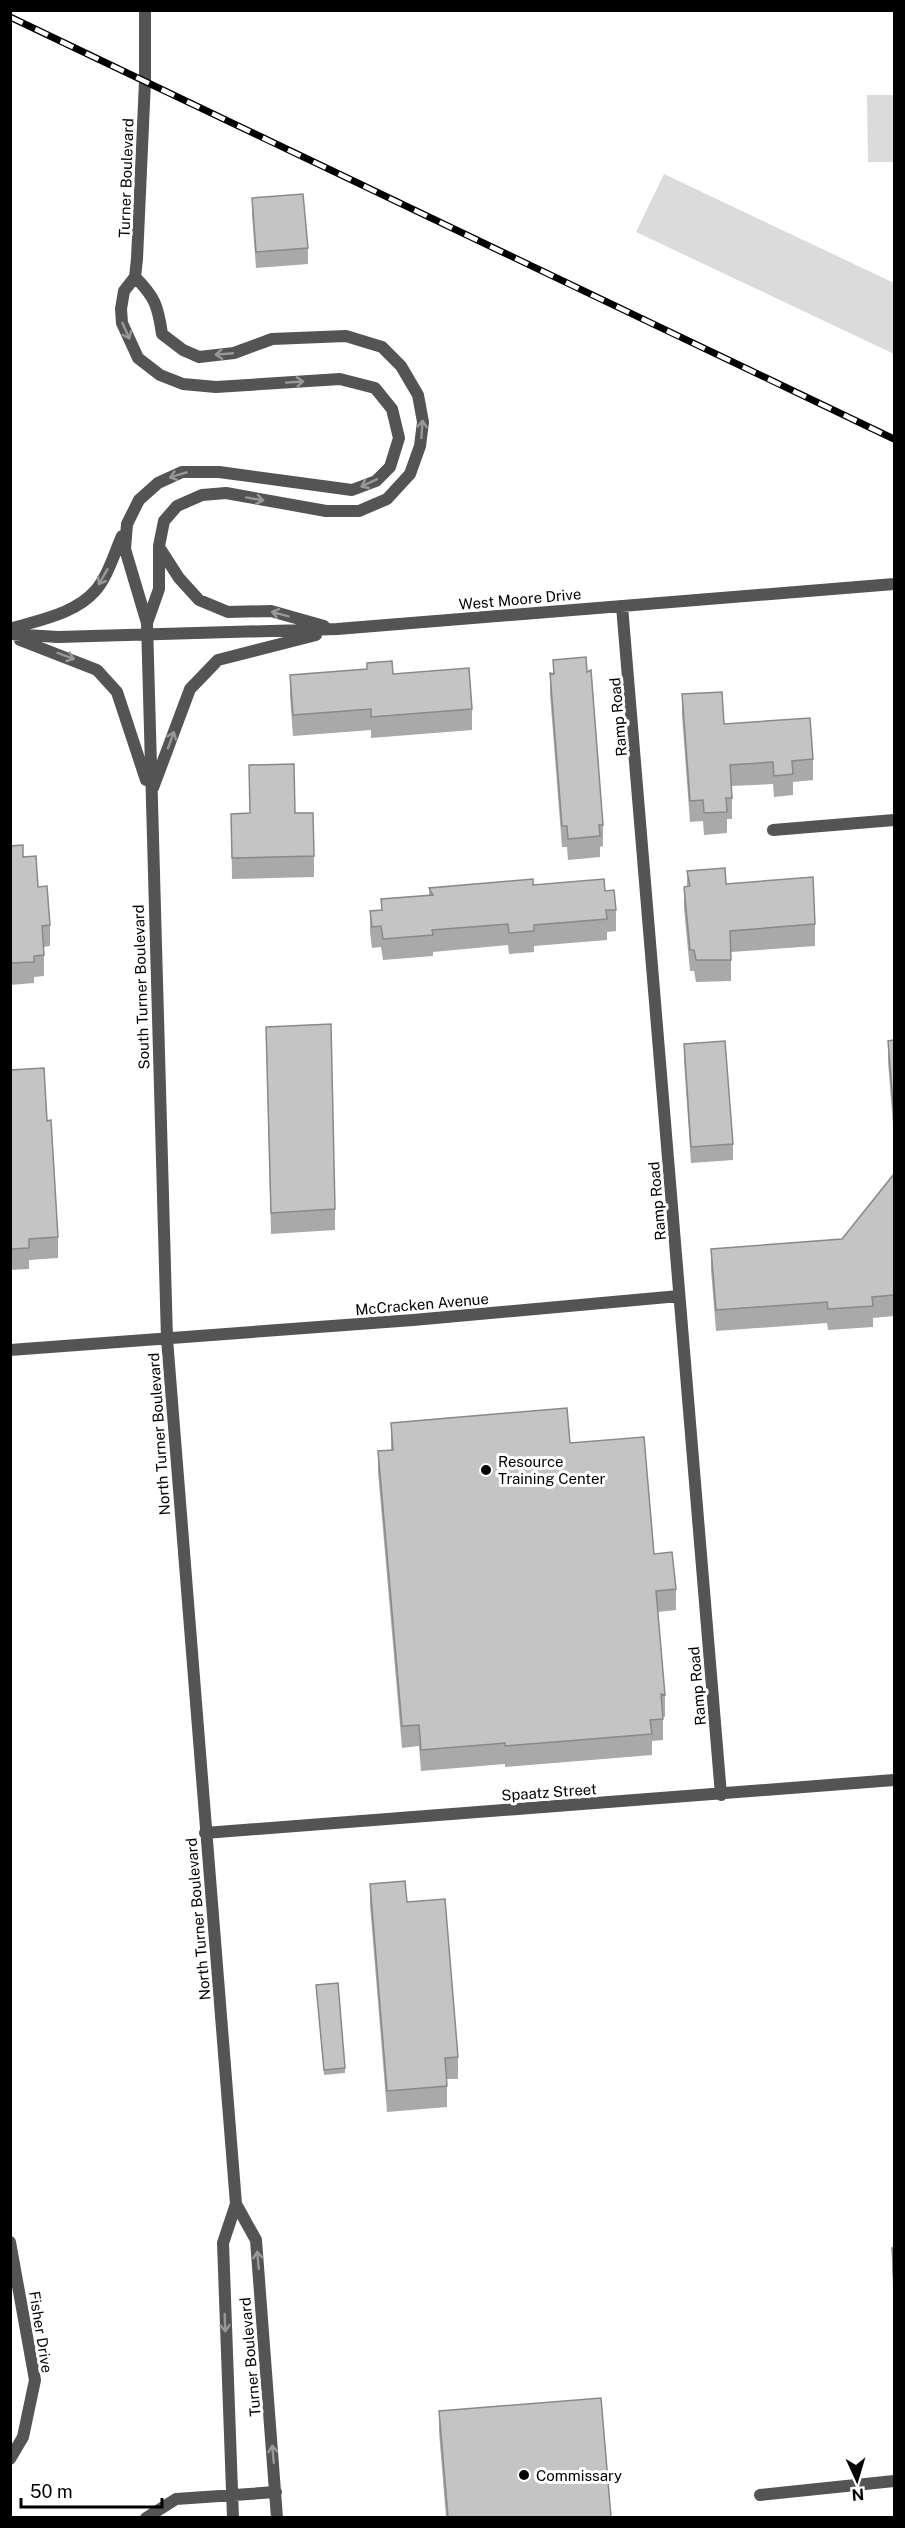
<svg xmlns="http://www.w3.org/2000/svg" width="905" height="2528" viewBox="0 0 905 2528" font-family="'Public Sans',sans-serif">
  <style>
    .green { fill: #dbdbdb }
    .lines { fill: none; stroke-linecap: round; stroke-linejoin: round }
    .street { stroke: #545454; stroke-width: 12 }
    .rail-casing { stroke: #000; stroke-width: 7 }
    .rail { stroke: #fff; stroke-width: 4.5; stroke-dasharray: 14; stroke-linecap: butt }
    .wall { fill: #a9a9a9 }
    .building { fill: #c4c4c4; stroke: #898989; stroke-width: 1.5 }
    .oneway { stroke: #989898 }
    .poi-dot { fill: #000; stroke: #fff; stroke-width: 2 }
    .labels { text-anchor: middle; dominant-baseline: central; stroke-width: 6; stroke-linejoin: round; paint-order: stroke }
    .street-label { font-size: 15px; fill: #000; stroke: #fff }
    .poi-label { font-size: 15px; fill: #000; stroke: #fff; text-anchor: start }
  </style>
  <rect width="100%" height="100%" fill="#fff"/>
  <path class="green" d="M867,95H894V162H868Z
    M664,174L894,283V354L636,232Z"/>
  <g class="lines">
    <path class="street" d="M145,10V81L137,259L135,277L124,291L121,309L122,323L138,358L160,375L183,384L216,387L340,379L375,388L392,409L399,438L390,467L376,481L352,490L219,472H182L158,483L139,500L127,524L125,549L147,623L167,1339L236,2204L223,2243L233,2518
      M135,277C155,297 158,306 162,334L183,350L199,357L234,353L272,339L346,336L382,347L401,366L418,395L423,422L420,446L410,474L387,499L359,511H326L226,493L202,495L177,506L164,521L159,546V589L147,623
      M159,547L179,578L199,600L228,612L271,611L324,626
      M622,606L721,1795
      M10,629C38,620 75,614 95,591C108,576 114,554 122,536
      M10,634L58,637L337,629L894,584
      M20,640L97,670L117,692L146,780
      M153,788L190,689L218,660L316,635
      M773,830L894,820
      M10,1350L413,1320L679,1296
      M205,1833L894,1780
      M236,2204L256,2240L277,2518
      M10,2242L35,2380L23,2437L10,2459
      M760,2495L894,2481
      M146,2518L176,2499L276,2492"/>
    <defs>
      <path id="rail" d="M10,17L894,439"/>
    </defs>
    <use href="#rail" class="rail-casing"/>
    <use href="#rail" class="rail"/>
  </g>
  <path class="wall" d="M252,198L308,248V264L256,268L252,214Z
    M553,660L603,825V846L600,847V857L568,860L567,847H562L550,694V673H553Z
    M393,674L472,709V730L371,738V730L293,736L290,696V675Z
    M682,694L724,724L813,759V780L793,782V795L774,797L773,784L732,786V819H727V833L704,835L703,821L690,822L682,715Z
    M249,765L295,813L314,856V877L232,879L231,814L250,813Z
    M10,846L23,857L38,887L50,925V946L44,947V976L34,977V983L10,985Z
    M687,871L726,884L815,924V946L731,952V981L696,982L694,971H690L684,908V887L687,886Z
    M533,885L605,891L616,910V931L607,932V940L534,946V952L509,954L508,945L433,952V956L383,960L381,947L372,948L370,932V911L381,910V899L429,895V888Z
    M266,1027L335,1209V1230L271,1234Z
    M894,1040V1137L888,1062V1041Z
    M684,1044L733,1144V1160L691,1163L684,1060Z
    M10,1070L47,1121L58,1237V1258L29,1260V1269L10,1270Z
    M894,1174V1316L873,1318V1327L828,1330L827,1323L716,1331L711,1270V1249L842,1239Z
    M391,1423L570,1443L654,1554L676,1589V1610L658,1612L665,1695V1717L663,1716V1740L652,1741V1755L505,1767V1764L421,1771L419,1746L402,1748L378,1472V1451L391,1450Z
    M370,1884L407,1902L458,2057V2079H447V2107L387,2112L370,1905Z
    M316,1985L345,2068V2073L324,2075Z
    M894,2247V2303L892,2269V2248Z
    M439,2411L611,2517H446L439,2432Z"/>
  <path class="building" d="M303,194L308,248L256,252L252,198Z
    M586,657L587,672L591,670L603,825H599L600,836L568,839L567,826H562L550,673L554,674L553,660Z
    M392,661L393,674L469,668L472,709L371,717V709L293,715L290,675L367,669V663Z
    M722,692L724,724L810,718L813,759L792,761L793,774L774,776L773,762L730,765L732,798H726L727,812L704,813L703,800L690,801L682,694Z
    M294,764L295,813H313L314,856L232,858L231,814L250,813L249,765Z
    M23,845V857L36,856L38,887L47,886L50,925L42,926L44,955L34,956V962L10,963V846Z
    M725,868L726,884L813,877L815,924L730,931L731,960H696L694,950H690L684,887L690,886L687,871Z
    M533,879V885L604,879L605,891L614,890L616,910H606L607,919L534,925V931L509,933L508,924L432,930L433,935L383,939L381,926L372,927L370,911L382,910L381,899L433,895L429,888Z
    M331,1024L335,1209L271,1213L266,1027Z
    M894,1040V1116L888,1041Z
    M725,1041L733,1144L691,1147L684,1044Z
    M44,1068L47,1121L51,1120L58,1237L29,1239V1248L10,1249V1070Z
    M894,1174V1295L872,1297L873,1306L828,1309L827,1302L716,1310L711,1249L842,1239Z
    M567,1408L570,1443L644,1437L654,1554L672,1552L676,1589L656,1591L665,1695L661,1694L663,1719L650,1720L652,1734L505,1746V1743L421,1750L419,1725L402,1726L378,1451L393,1450L391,1423Z
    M405,1881L407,1902L445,1899L458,2057L445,2058L447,2086L387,2091L370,1884Z
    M338,1983L345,2068L324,2070L316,1985Z
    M894,2247V2281L892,2248Z
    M601,2398L611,2517H448L439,2411Z"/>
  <defs><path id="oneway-shaft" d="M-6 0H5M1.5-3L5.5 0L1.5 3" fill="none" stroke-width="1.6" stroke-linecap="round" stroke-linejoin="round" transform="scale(1.5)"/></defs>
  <g class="oneway">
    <use href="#oneway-shaft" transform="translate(126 331) rotate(66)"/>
    <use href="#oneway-shaft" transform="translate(224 354) rotate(175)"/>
    <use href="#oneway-shaft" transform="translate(295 382) rotate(-4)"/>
    <use href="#oneway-shaft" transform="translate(422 429) rotate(-86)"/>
    <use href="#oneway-shaft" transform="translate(178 475) rotate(163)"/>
    <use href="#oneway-shaft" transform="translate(369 483) rotate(155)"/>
    <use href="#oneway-shaft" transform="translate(255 499) rotate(10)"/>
    <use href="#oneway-shaft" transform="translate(103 577) rotate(120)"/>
    <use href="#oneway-shaft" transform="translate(280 614) rotate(-165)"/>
    <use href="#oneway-shaft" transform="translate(66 656) rotate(20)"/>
    <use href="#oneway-shaft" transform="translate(171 740) rotate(-70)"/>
    <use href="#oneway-shaft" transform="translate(258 2260) rotate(-95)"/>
    <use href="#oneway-shaft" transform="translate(225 2323) rotate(88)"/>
    <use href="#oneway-shaft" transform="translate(273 2454) rotate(-95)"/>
  </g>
  <g class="poi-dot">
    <circle cx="486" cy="1470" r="6"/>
    <circle cx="524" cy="2475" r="6"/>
  </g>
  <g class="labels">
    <g class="street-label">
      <text transform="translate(126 178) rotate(-88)">Turner Boulevard</text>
      <text transform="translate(520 599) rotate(-5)">West Moore Drive</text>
      <text transform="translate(618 717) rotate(-95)">Ramp Road</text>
      <text transform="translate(141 987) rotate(-92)">South Turner Boulevard</text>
      <text transform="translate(657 1201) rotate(-95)">Ramp Road</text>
      <text transform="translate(422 1304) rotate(-5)">McCracken Avenue</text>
      <text transform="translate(159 1434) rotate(-94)">North Turner Boulevard</text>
      <text transform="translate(697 1686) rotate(-95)">Ramp Road</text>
      <text transform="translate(549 1792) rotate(-4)">Spaatz Street</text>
      <text transform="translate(198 1919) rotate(-95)">North Turner Boulevard</text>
      <text transform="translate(41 2332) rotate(81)">Fisher Drive</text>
      <text transform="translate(250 2357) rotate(-95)">Turner Boulevard</text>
    </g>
    <g class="poi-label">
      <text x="498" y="1461">Resource<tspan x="498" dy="17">Training Center</tspan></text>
      <text x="536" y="2475">Commissary</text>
    </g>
  </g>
  <rect width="905" height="2528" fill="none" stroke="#000000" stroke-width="24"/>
  <g transform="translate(857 2480) rotate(176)" stroke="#ffffff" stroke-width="4.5" paint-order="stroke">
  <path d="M0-4.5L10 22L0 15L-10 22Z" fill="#000000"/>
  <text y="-9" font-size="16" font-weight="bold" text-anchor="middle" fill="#000000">N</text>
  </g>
  <path d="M21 2498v9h141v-9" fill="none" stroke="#000000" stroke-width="3"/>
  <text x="30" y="2498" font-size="18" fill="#000000" stroke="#ffffff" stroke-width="4.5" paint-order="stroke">50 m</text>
</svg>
